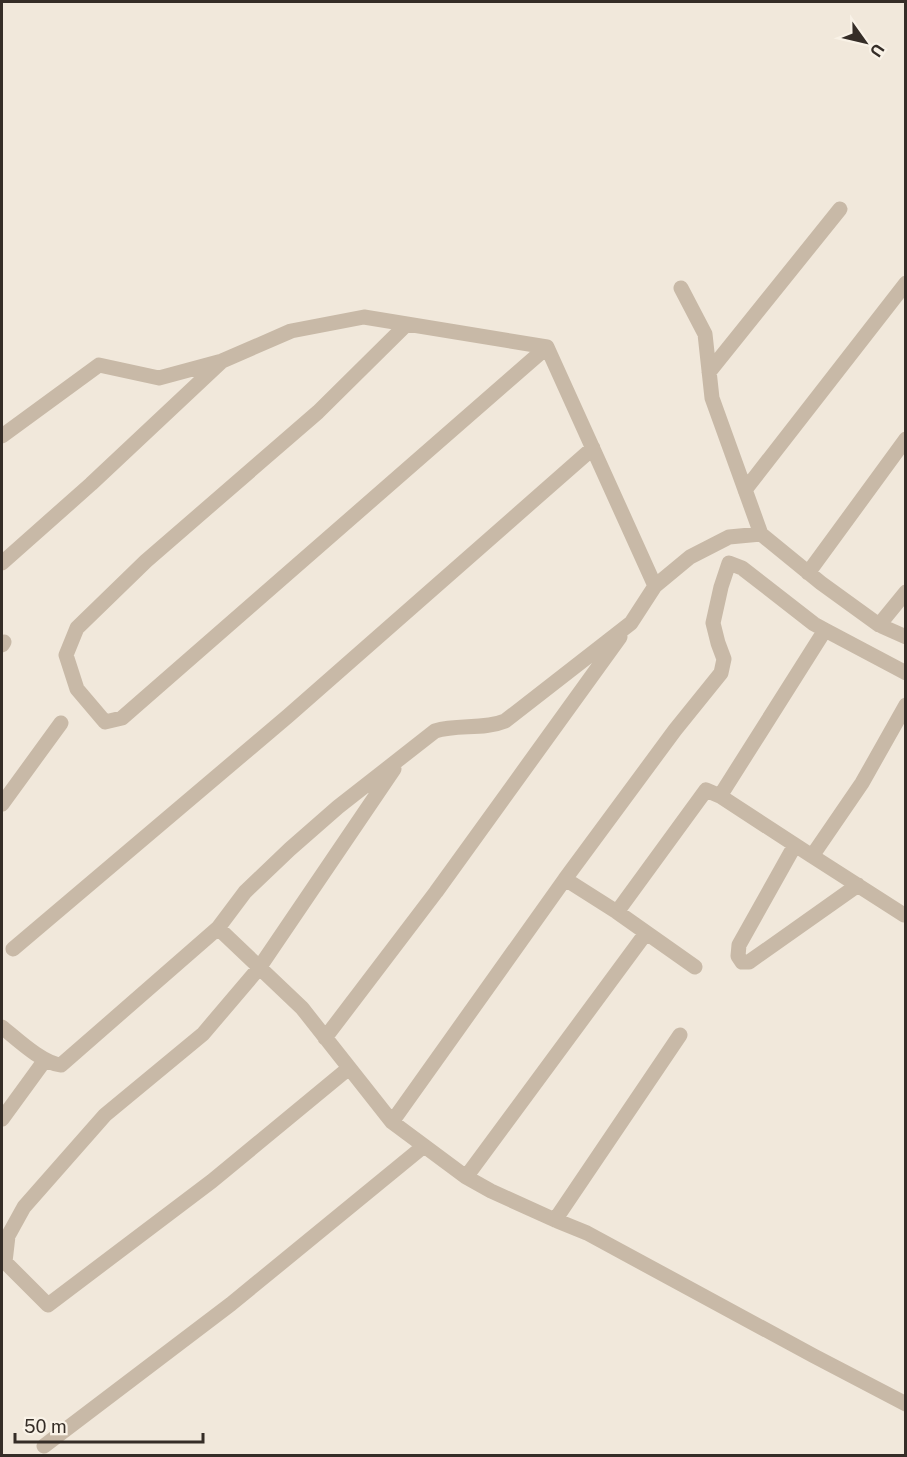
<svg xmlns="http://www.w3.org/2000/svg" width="907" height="1457" viewBox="0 0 907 1457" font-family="'Public Sans',sans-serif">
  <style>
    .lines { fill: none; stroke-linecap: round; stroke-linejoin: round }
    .minor { stroke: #c8b9a7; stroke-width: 15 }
  </style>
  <rect width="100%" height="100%" fill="#f1e8db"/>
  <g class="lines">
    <path class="minor" d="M681,288L705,334L712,398L761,534
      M407,324L318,412L146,561L77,628L66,655L77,689L105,722L122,718L547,347
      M709,372L840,209
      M2,436L99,365L159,378L222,361L291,331L364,317L547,347L655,586
      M745,490L906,283
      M2,563L91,484L221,362
      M808,573L906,439
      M879,625L906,592
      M825,630L720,796L706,790L617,912L565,879L675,730L721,673L724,659L718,643L713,623L721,587L729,563L742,568L814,624L825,630L906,673
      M2,645L4,642
      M720,796L812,856L862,783L906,705
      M2,804L61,723
      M795,845L739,945L738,956L742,962H749L858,885
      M812,856L904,915H906
      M617,912L695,967
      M218,928L302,1008L392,1122L466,1177L491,1191L555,1220L587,1233L814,1356L906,1404
      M13,949L288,716L593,448
      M2,1027C17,1039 42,1063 61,1065L218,928L245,892L290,849L338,807L435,731C458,724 483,730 505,721L631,623L655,586L690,557L729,537L761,534L821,583L879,625L906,637
      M325,1038L436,892L620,637
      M349,1068L212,1181L48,1305L5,1262L8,1236L24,1207L105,1115L203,1034L259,968L394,769
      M2,1119L45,1060
      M392,1122L565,879
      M466,1177L646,933
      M555,1220L680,1035
      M44,1446L231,1304L424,1146"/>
  </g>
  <rect width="907" height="1457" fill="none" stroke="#352d27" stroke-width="6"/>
  <g transform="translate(865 42) rotate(124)" stroke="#f9f2e7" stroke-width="4.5" paint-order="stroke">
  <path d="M0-4.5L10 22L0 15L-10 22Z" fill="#352d27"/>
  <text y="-9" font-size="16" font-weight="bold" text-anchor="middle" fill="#352d27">U</text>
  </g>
  <path d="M15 1433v9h188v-9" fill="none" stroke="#352d27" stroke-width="3"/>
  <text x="24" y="1433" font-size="18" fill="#352d27" stroke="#f9f2e7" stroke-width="4.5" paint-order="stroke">50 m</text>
</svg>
